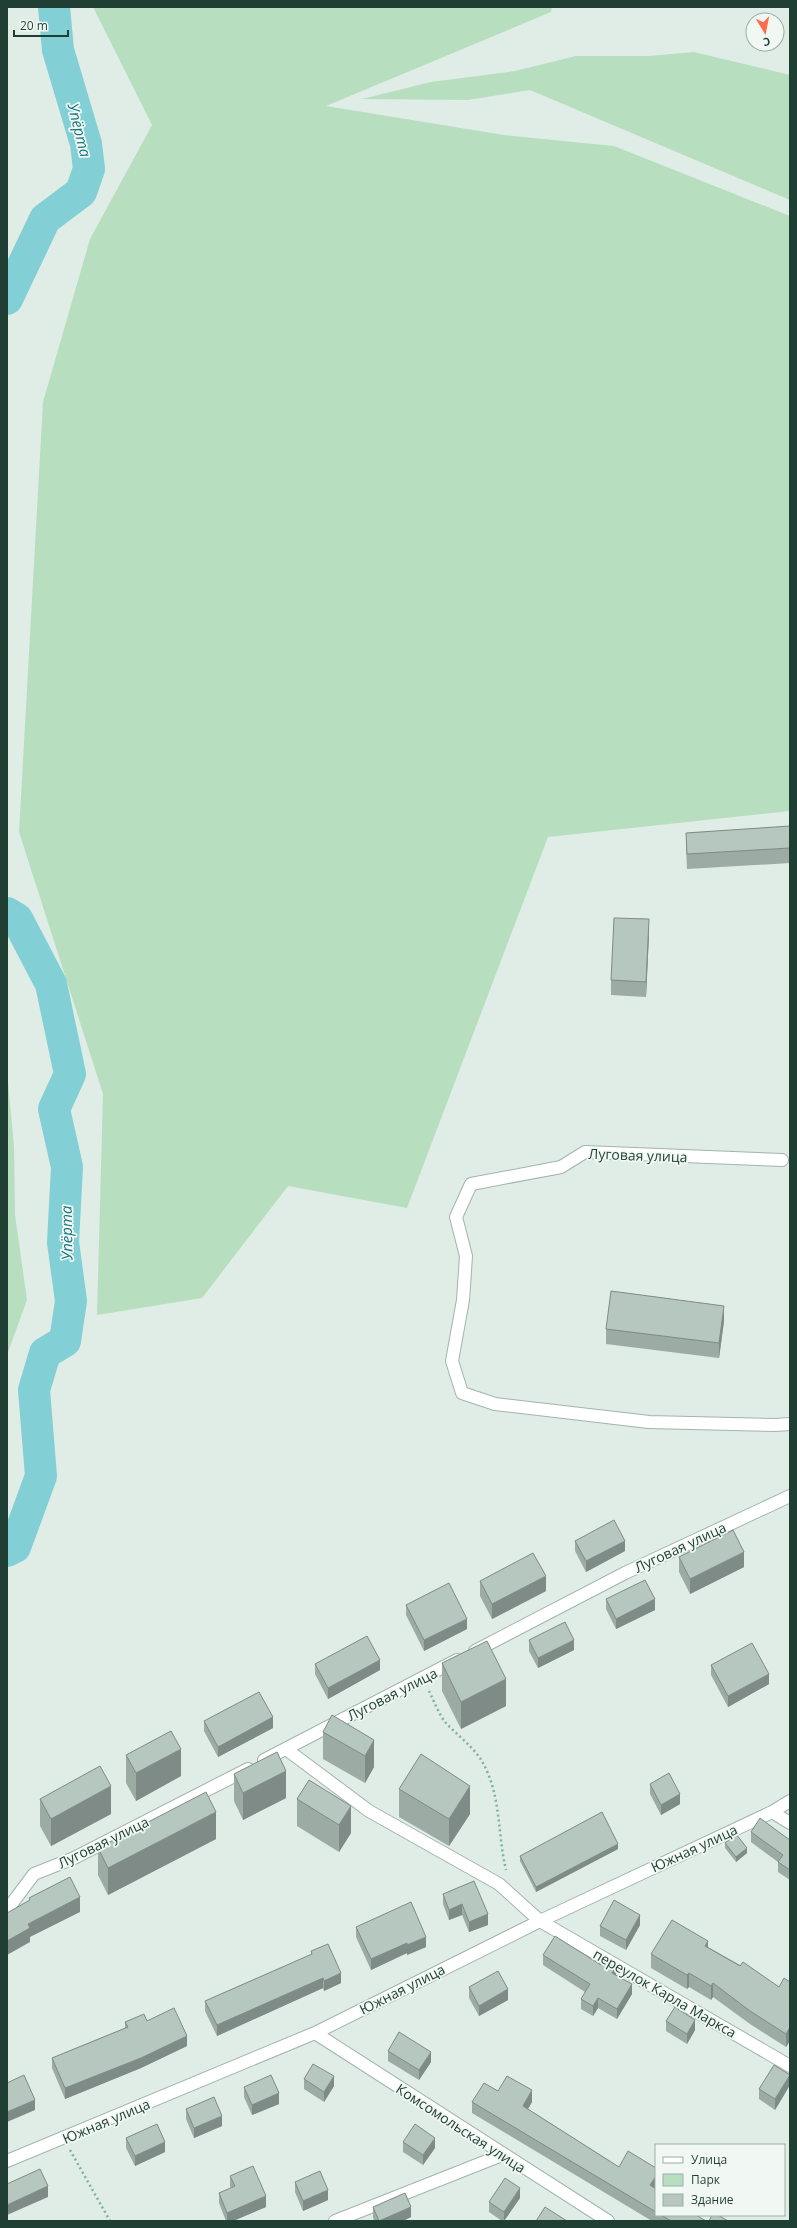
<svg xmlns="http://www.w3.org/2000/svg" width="797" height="2228" viewBox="0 0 797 2228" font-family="'Open Sans',sans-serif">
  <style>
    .green { fill: #b7dfbf }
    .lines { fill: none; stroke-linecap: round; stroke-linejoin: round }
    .river { stroke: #83cfd6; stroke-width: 32 }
    .minor-casing { stroke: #a2b4ad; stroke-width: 14 }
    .path { stroke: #7eb29e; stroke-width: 2.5; stroke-dasharray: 2 3; stroke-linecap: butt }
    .minor { stroke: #fff; stroke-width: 12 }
    .wall { fill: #9caba4 }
    .shaded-wall { fill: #7f8b86 }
    .building { fill: #b5c7bf; stroke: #7f8b86 }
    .labels { text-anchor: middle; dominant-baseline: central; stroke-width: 3.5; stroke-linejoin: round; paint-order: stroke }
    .street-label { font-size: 14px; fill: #1f3e34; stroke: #f1f8f4 }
    .water-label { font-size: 15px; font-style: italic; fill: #15747f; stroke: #f1f8f4 }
  </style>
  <rect width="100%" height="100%" fill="#e0ece6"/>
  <path class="green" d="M93,7H552L551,12L326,106L504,135L614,146L790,216V811L548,837L407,1208L288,1186L202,1298L97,1315L103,1094L19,832L43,402L90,239L152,125Z
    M694,52L790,75V200L530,90L468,100L362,99L431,82L515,71L576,56H649Z
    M7,1071L14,1147L15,1215L27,1300L7,1355Z"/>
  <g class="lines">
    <path class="river" d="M7,299L45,219L81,192L89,169L86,144L58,50L54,7
      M7,913L17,919L51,984L70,1074L54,1109L67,1167L63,1242L71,1301L65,1341L45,1353L34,1390L41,1476L15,1547L7,1551"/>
    <defs>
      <path id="minor" d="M782,1160L585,1152L561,1167L471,1184L456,1217L466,1256L463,1300L452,1361L462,1393L495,1404L649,1422L775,1425L790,1424
        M475,1651L625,1573L790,1496
        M286,1749L369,1811L499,1884L540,1921L790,2066
        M264,1760L457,1660
        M772,1812L790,1823
        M7,1910L34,1874L74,1858L248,1769
        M315,2033L608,2221
        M7,2161L315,2033L540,1921L772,1812L790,1801
        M335,2221L502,2155"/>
    </defs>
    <use href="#minor" class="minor-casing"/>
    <path class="path" d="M429,1691C434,1701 439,1715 446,1723C460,1738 478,1750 486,1769C501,1801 498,1837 506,1870
      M70,2150L110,2221"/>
    <use href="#minor" class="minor"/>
  </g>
  <path class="wall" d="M790,826V863L687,869L686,848V833Z
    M649,934L646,997L611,995V980Z
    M724,1321L719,1358L606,1344V1329Z
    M575,1541L625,1551L586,1572L575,1551Z
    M679,1557L744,1567L690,1594L679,1572Z
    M480,1581L546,1591L492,1619L480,1596Z
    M606,1599L655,1610L616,1629L606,1609Z
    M406,1605L467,1629L424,1651L406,1615Z
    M529,1640L574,1650L538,1668L529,1651Z
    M442,1663L506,1706L461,1729L442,1691Z
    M315,1664L380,1670L328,1699L315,1674Z
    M711,1665L769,1684L728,1707L711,1675Z
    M332,1715L374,1767L365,1783L323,1759V1732Z
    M204,1721L273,1728L218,1757L204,1731Z
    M126,1755L181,1776L136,1801L126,1783Z
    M234,1774L286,1798L243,1820L234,1801Z
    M309,1780L351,1833L339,1852L297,1826V1799Z
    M650,1784L680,1804L661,1815L650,1794Z
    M399,1789L470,1814L449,1846L399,1817Z
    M40,1799L111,1814L51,1846L40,1826Z
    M751,1832L780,1833L790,1840V1880L778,1872V1862L751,1842Z
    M216,1839L108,1895L98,1875V1848Z
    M725,1843L747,1853L736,1862L725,1848Z
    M618,1849L536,1892L520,1861V1856Z
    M443,1894L488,1914V1925L469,1932L462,1915L449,1920L443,1904Z
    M640,1925L626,1950L600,1936V1926Z
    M356,1927L426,1947L407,1955V1953L371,1970L356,1937Z
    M708,1947L779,1987L790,1982V2041L786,2047L750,2024L713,1997L711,2000L689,1987L687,1989L651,1968V1954Z
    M311,1951L341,1983L324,1991L323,1988L217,2036L205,2011V2001L311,1955Z
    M543,1955L616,1975L632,1994L617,2019L598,2008L593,2016L581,2009V1999L585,1992L543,1965Z
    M469,1987L508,2000L479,2016L469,1998Z
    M147,2021L187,2046L141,2068L65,2099L52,2068V2058L125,2028V2022Z
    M666,2021L695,2030L687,2044L666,2031Z
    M388,2051L431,2062L419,2080L388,2061Z
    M304,2079L334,2086L324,2102L304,2089Z
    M790,2085L775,2110L759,2099V2089Z
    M244,2087L279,2104L252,2115L244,2097Z
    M498,2091L532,2102L528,2109L619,2167L656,2189V2215H696L706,2221H652L472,2113V2102Z
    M186,2109L222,2126L194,2138L186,2119Z
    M126,2138L165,2152L135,2166L126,2148Z
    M403,2142L435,2148L423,2165L403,2152Z
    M230,2176L266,2207L233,2221H226L219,2203V2193L231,2188L230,2186Z
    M295,2182L328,2200L303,2211L295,2192Z
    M520,2198L504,2221H502L489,2212V2202Z
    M373,2207L411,2217L403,2221H374L373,2217Z"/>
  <path class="shaded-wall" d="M649,919V934L646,997V982Z
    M724,1306V1321L719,1358V1343Z
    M625,1541V1551L586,1572V1561Z
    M744,1552V1567L690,1594V1579Z
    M546,1576V1591L492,1619V1604Z
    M655,1599V1610L616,1629V1619Z
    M467,1619V1629L424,1651V1640Z
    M574,1640V1650L538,1668V1658Z
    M380,1660V1670L328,1699V1688Z
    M769,1674V1684L728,1707V1696Z
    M506,1679V1706L461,1729V1702Z
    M273,1717V1728L218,1757V1747Z
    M374,1740V1767L365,1783V1756Z
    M181,1749V1776L136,1801V1773Z
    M286,1771V1798L243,1820V1793Z
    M111,1786V1814L51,1846V1819Z
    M470,1786V1814L449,1846V1819Z
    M680,1794V1804L661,1815V1805Z
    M351,1806V1833L339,1852V1825Z
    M216,1812V1839L108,1895V1868Z
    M618,1844V1849L536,1892V1887Z
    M747,1848V1853L736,1862V1857Z
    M80,1897V1912L30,1937V1942L7,1955V1941L28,1924Z
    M462,1904V1915L449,1920V1910Z
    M488,1914V1925L469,1932V1922Z
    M640,1915V1925L626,1950V1940Z
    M426,1937V1947L407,1955V1945Z
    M708,1941V1955L705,1946Z
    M407,1943V1953L371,1970V1959Z
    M616,1967V1977L612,1973Z
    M341,1973V1983L324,1991V1981Z
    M689,1973V1987L687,1989V1975Z
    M323,1978V1988L217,2036V2025Z
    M713,1983V1997L711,2000V1986Z
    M632,1984V1994L617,2019V2009Z
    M508,1989V2000L479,2016V2006Z
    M598,1998V2008L593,2016V2006Z
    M695,2020V2030L687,2044V2034Z
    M790,2027V2041L786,2047V2034Z
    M187,2036V2046L141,2068L65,2099V2088Z
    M431,2052V2062L419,2080V2070Z
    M790,2075V2085L775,2110V2099Z
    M334,2076V2086L324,2102V2092Z
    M532,2090V2102L523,2117V2106Z
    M279,2093V2104L252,2115V2105Z
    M35,2100V2110L7,2122V2112Z
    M222,2116V2126L194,2138V2128Z
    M435,2138V2148L423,2165V2155Z
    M165,2142V2152L135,2166V2156Z
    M656,2176V2187L650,2197V2185Z
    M48,2186V2197L7,2215V2205Z
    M520,2188V2198L504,2221V2212Z
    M328,2190V2200L303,2211V2201Z
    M266,2196V2207L233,2221H227V2213Z
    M411,2207V2217L403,2221H379Z"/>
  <path class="building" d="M790,826V848L687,854L686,833Z
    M614,918L649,919L646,982L611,980Z
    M611,1291L724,1306L719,1343L606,1329Z
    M614,1520L625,1541L586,1561L575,1541Z
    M733,1530L744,1552L690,1579L679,1557Z
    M533,1553L546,1576L492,1604L480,1581Z
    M645,1580L655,1599L616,1619L606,1599Z
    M449,1583L467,1619L424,1640L406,1605Z
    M565,1622L574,1640L538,1658L529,1640Z
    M367,1636L380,1660L328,1688L315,1664Z
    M487,1641L506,1679L461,1702L442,1663Z
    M752,1643L769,1674L728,1696L711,1665Z
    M259,1692L273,1717L218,1747L204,1721Z
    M332,1715L374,1740L365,1756L323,1732Z
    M171,1731L181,1749L136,1773L126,1755Z
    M277,1752L286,1771L243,1793L234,1774Z
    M421,1754L470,1786L449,1819L399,1789Z
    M100,1766L111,1786L51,1819L40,1799Z
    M669,1773L680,1794L661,1805L650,1784Z
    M309,1780L351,1806L339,1825L297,1799Z
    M206,1792L216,1812L108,1868L98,1848Z
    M602,1812L618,1844L536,1887L520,1856Z
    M760,1818L780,1833L790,1840V1870L778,1862L783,1855L751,1832Z
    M736,1834L747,1848L736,1857L725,1843Z
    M70,1877L80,1897L28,1924L30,1928L7,1941V1913L30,1900L29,1898Z
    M474,1881L488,1914L469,1922L462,1904L449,1910L443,1894Z
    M614,1900L640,1915L626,1940L600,1926Z
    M411,1902L426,1937L407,1945V1943L371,1959L356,1927Z
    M672,1920L708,1941L705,1946L740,1966L743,1962L779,1987L784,1978L790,1982V2027L786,2034L750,2011L713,1983L711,1986L689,1973L687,1975L651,1954Z
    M555,1936L601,1965L603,1960L616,1967L612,1973L632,1984L617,2009L598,1998L593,2006L581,1999L590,1984L543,1955Z
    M328,1944L341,1973L324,1981L323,1978L217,2025L205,2001L312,1954L311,1951Z
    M498,1971L508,1989L479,2006L469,1987Z
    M675,2007L695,2020L687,2034L666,2021Z
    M174,2008L187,2036L141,2058L65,2088L52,2058L128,2027L125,2022L144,2014L147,2021Z
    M399,2032L431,2052L419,2070L388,2051Z
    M313,2064L334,2076L324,2092L304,2079Z
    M774,2065L790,2075L775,2099L759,2089Z
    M24,2075L35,2100L7,2112V2083Z
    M271,2075L279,2093L252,2105L244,2087Z
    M507,2076L532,2090L523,2106L619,2167L628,2151L656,2168V2176L650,2185L656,2189V2212L472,2102L484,2083L498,2091Z
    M214,2097L222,2116L194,2128L186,2109Z
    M157,2124L165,2142L135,2156L126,2138Z
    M415,2124L435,2138L423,2155L403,2142Z
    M253,2166L266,2196L227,2213L219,2193L235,2186L230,2176Z
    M40,2169L48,2186L7,2205V2184Z
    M320,2171L328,2190L303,2201L295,2182Z
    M505,2178L520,2188L504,2212L489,2202Z
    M405,2193L411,2207L379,2221L373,2207Z
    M545,2207L567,2221H536Z
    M661,2215H696L706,2221H671Z
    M712,2215H718L728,2221H709Z"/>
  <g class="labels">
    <g class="street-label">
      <text transform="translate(638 1155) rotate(2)">Луговая улица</text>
      <text transform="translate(680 1547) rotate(-25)">Луговая улица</text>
      <text transform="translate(392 1694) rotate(-27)">Луговая улица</text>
      <text transform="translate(103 1842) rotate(-26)">Луговая улица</text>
      <text transform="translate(694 1848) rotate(-25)">Южная улица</text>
      <text transform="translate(402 1989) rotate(-27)">Южная улица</text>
      <text transform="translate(665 1993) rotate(30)">переулок Карла Маркса</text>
      <text transform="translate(106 2121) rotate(-23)">Южная улица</text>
      <text transform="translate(461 2128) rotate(33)">Комсомольская улица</text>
    </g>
    <g class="water-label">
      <text transform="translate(80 130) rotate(76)">Упёрта</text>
      <text transform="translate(66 1233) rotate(-91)">Упёрта</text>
    </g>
  </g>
  <rect width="797" height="2228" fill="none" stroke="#1f3e34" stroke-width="16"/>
  <rect x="655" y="2144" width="130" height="72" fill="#f1f8f4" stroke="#9daea7"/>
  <rect x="663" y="2157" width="20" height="6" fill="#ffffff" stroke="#9daea7"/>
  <text x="691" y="2164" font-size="12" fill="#1f3e34">Улица</text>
  <rect x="663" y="2174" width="20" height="12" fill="#b7dfbf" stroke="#9daea7"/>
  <text x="691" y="2184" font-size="12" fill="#1f3e34">Парк</text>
  <rect x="663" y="2194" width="20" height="12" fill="#b5c7bf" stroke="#9daea7"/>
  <text x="691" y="2204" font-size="12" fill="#1f3e34">Здание</text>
  <g transform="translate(765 32) rotate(170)"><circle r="19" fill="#f1f8f4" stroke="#9daea7"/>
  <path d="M0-3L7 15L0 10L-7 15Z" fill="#fd6c4d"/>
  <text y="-6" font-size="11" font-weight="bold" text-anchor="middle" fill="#1f3e34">С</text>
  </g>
  <path d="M14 30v6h54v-6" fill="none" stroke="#1f3e34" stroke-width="2"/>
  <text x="20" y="30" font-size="12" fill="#1f3e34" stroke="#f1f8f4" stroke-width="3" paint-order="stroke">20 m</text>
</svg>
